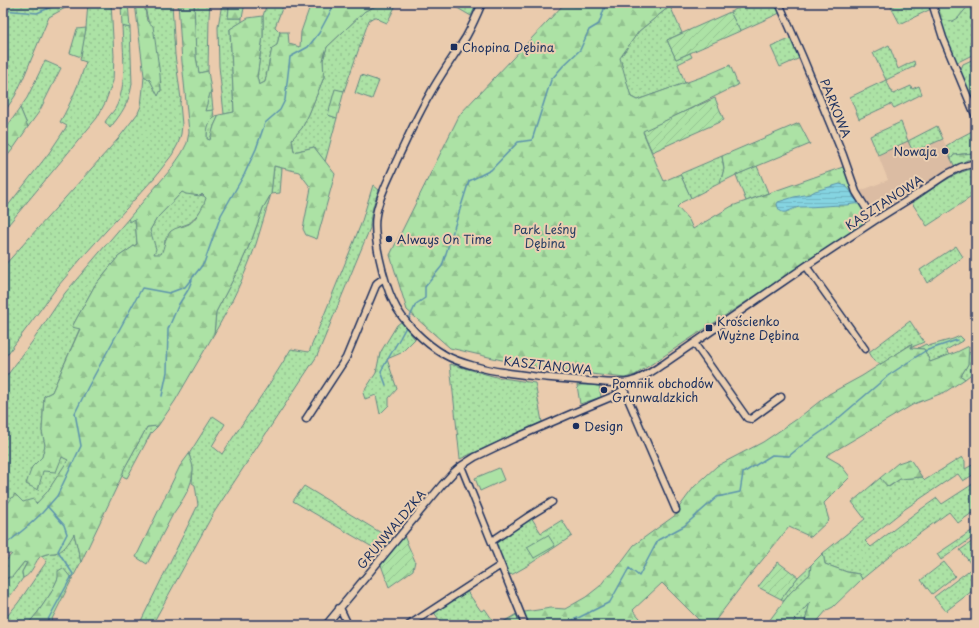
<svg xmlns="http://www.w3.org/2000/svg" width="979" height="628" viewBox="0 0 979 628" font-family="'Playpen Sans',sans-serif">
  <style>
    .built { fill: #dbbca3 }
    .grass { fill: url(#grass-dots); stroke: #648882 }
    .forest { fill: url(#forest-firs); stroke: #648882; fill-rule: evenodd }
    .park { fill: #ace2a5; stroke: #648882 }
    .garden { fill: url(#garden-furrows); stroke: #648882 }
    .water { fill: url(#water-rules); stroke: #5b92ad }
    .lines { fill: none; stroke-linecap: round; stroke-linejoin: round }
    .stream { stroke: #5b92ad; stroke-width: 1.5 }
    .minor-casing { stroke: #1b2f5e; stroke-width: 9 }
    .minor { stroke: #eaceb1; stroke-width: 6 }
    .poi-dot { fill: #1b2f5e; stroke: #eaceb1; stroke-width: 1.5 }
    .labels { text-anchor: middle; dominant-baseline: central; stroke-width: 4; stroke-linejoin: round; paint-order: stroke }
    .poi-label { font-size: 12px; fill: #1b2f5e; stroke: #eaceb1; text-anchor: start }
    .street-label { font-size: 12px; fill: #1b2f5e; stroke: #eaceb1 }
    .park-label { font-size: 12px; fill: #2a4165; stroke: #eaceb1 }
  </style>
  <defs>
    <pattern id="grass-dots" width="8" height="8" patternUnits="userSpaceOnUse"><rect width="8" height="8" fill="#ace2a5"/><path d="M2 2h.1M6 6h.1" fill="none" stroke="#93c290" stroke-width="1.8" stroke-linecap="round"/></pattern>
    <pattern id="forest-firs" width="22" height="20" patternUnits="userSpaceOnUse"><rect width="22" height="20" fill="#ace2a5"/><path d="M5 1l3.5 6h-7zM16 11l3.5 6h-7z" fill="#93c290"/></pattern>
    <pattern id="garden-furrows" width="10" height="10" patternUnits="userSpaceOnUse"><rect width="10" height="10" fill="#ace2a5"/><path d="M-1 1l2-2M0 10L10 0M9 11l2-2" fill="none" stroke="#93c290"/></pattern>
    <pattern id="water-rules" width="6" height="5" patternUnits="userSpaceOnUse"><rect width="6" height="5" fill="#85d4e1"/><path d="M0 2.5h6" fill="none" stroke="#72b6c3"/></pattern>
  </defs>
  <rect width="100%" height="100%" fill="#eacbad"/>
  <filter id="ink" filterUnits="userSpaceOnUse"><feTurbulence type="fractalNoise" baseFrequency=".025" numOctaves="2"/><feDisplacementMap in="SourceGraphic" scale="8" xChannelSelector="R" yChannelSelector="G"/><feConvolveMatrix kernelMatrix="1 2 1 2 8 2 1 2 1" color-interpolation-filters="sRGB"/></filter>
  <g filter="url(#ink)">
    <path class="built" d="M943,139L955,167L943,174L915,189L890,205L877,208L876,206H873L872,208L866,202L860,191L888,180L878,155L908,141L913,152Z"/>
    <path class="grass" d="M3,3H48L47,8L55,3H74L49,17L23,79L15,96L3,114Z
      M88,3H111L114,56L113,81L105,103L97,118L3,231V212L49,153L67,126L60,122C71,103 79,83 86,62L80,60L86,28Z
      M144,3H172L175,55L181,99L180,103L182,125L181,134L178,144L172,155L155,177L86,253L58,286L3,360V267L118,139L138,113L141,106L143,88L144,76L150,80L158,95L161,90L157,59Z
      M194,3H210L209,17L208,71L199,73L196,57Z
      M222,3L229,7L228,18H242V22L230,29L234,112L224,114L219,66L218,27Z
      M267,3H284L275,27L280,32L277,45L272,49L265,82L259,85L257,77L263,36V16Z
      M382,3H397L387,23L380,20L377,17H374L369,20L344,91L335,90L328,115L337,118L325,162L314,147L294,152L292,139L302,128L309,114L324,77L323,60L327,47L365,11Z
      M454,3H477L471,16L454,6Z
      M749,3H777L780,13L740,31L730,12Z
      M899,3H929L931,9L900,24L891,7Z
      M969,3H976V26L973,28L976,35V53L956,63L947,41L941,20L953,21L969,5Z
      M670,6L682,33L667,40L676,59L690,53L692,57L678,64L685,83L637,100L631,97L619,58L639,31Z
      M122,26L130,28L132,84C129,103 122,113 110,128L105,122C108,117 112,113 115,109C128,86 123,51 122,26Z
      M792,38L800,58L780,67L771,47Z
      M889,45L898,69L914,61L915,66L886,80L893,94L911,86L912,89L919,86L922,94L894,108L891,104L859,119L850,97L886,80L873,53Z
      M976,58V105L974,106L961,73V69L963,64Z
      M45,61L61,68L39,112L28,127L20,108L27,98Z
      M361,75L379,81L372,99L355,93Z
      M211,90L213,110L204,112Z
      M219,115L214,126L210,141L207,139C207,128 206,118 219,115Z
      M901,122L908,141L937,126L943,139L913,152L908,141L878,155L870,136Z
      M976,129V151L973,153L954,155L951,159L946,146L957,139Z
      M3,139L13,149L3,161Z
      M722,156L724,169L720,183L691,198L680,174Z
      M274,166L282,168L280,193L271,194C266,211 261,228 256,244C245,275 231,305 214,334L216,312L239,268L252,239L263,208L271,194Z
      M757,166L767,190L768,193L746,201L736,175Z
      M976,168V194L927,226L912,203C932,190 952,172 976,168Z
      M373,185L379,190C374,202 370,214 370,228L317,356L213,514L152,625H139L198,505L195,485L192,483L193,468L189,454L213,416L225,424L212,446L222,454C245,419 270,385 291,349L309,352L361,224Z
      M182,192C191,196 198,192 207,198L203,208L190,223L179,227L165,240L164,249L161,255L153,254L150,230L157,218Z
      M128,219L130,221L135,219L137,244L118,257L95,285L72,327L80,328L52,392L44,396L42,431L45,445L42,458L32,467L43,471L62,457L69,460L47,492L36,505L7,512L3,518V428L7,423L5,421L3,422V381L32,342L65,293Z
      M956,246L963,257L927,283L920,270Z
      M910,321L924,342L910,348L911,344L882,364L875,362L869,352Z
      M401,322L415,339L401,353L387,359L397,389L389,398V405L380,414L376,395L365,399L363,393L376,373L380,353L397,325Z
      M960,336L964,340L946,350L949,355L930,362L924,349L918,348L926,344L928,346L953,339Z
      M975,350L976,351V360L970,363L975,371L965,379L961,376L968,364V353Z
      M450,364L496,377L535,383L542,422L460,459Z
      M158,426L151,433L127,478L122,476L124,469L147,427Z
      M962,457L965,461V469L976,463V473L963,481L958,474L954,476L905,509L865,541L871,547L914,514L937,498L942,504L976,482V510L958,523L949,512L901,547L862,579L859,574L847,572L825,564L823,553L865,519L852,502L880,478L889,487L900,479L922,477L925,480Z
      M304,486L391,539L381,552L293,501Z
      M531,517L541,533L562,520L572,536L527,566L513,574L508,575L494,542Z
      M976,528V535L941,560L937,554Z
      M74,534L81,562L72,579L66,572L58,578L51,593L38,612L28,624V625H3V621L18,603L47,561L41,556L50,553H56Z
      M976,539V561L971,564L960,550Z
      M24,562H27L22,572L23,578L3,606V581L17,571Z
      M944,562L955,576L932,594L921,580Z
      M811,565L810,574L790,593L784,601L781,599L798,577Z
      M976,565V588L946,611L934,597Z
      M466,590L481,611L485,609L494,622L490,625H443L433,611Z
      M811,601L804,625H791L793,622Z"/>
    <path class="forest" d="M121,3H128L130,28L122,26Z
      M135,3H144L147,21L153,26L160,75L161,90L158,96L150,80L144,76Z
      M178,3H194L196,57L199,73L208,71L211,90L205,111L213,110L214,117C207,124 207,130 207,139L210,140L214,126L219,115L234,112L230,29L248,18L263,16V36L257,77L259,85L265,82L272,48L277,45L280,32H288L289,44L300,47L301,32L310,6H313L316,3H382L365,11L327,47L323,60L324,77L309,114L302,128L292,139L294,152L314,147L335,174L317,239L306,235L303,229L311,188L299,172L274,166L271,194L263,208L252,239L239,268L216,312L214,334L175,401L158,426L147,427L124,469L122,476L81,562L74,534C69,542 64,552 54,553C50,553 45,554 41,556C35,560 33,574 23,578L22,572L27,563L24,562L12,577H9L3,581V564L12,554H3V518L6,512L5,507L15,494L23,502L33,499L36,504L47,492L68,460L62,457L56,472L43,471L38,490L26,484L32,467L42,457L45,445L42,431L44,396L52,392L80,329L72,327L95,285L118,257L137,244L135,219L130,222L128,219L171,169L182,153L187,143L189,132L182,62ZM182,192L186,194L200,196L202,194L206,198C204,205 196,220 189,224C183,227 176,227 171,231C164,238 165,247 161,254H154L156,249L150,230L157,218Z
      M222,3H245L242,18H228L229,7Z
      M565,3H676L670,6L639,31L620,58L631,97L637,100L707,75L730,65L738,85L643,132L659,170L664,181L680,174L691,198L682,202L677,207L689,220L693,229L732,206L843,167L870,220L635,375L625,378L532,367L450,348L407,310L390,255L460,114Z
      M934,3H969V5L958,18L953,21L941,20Z
      M86,28L81,57L70,53L77,29Z
      M335,89L344,91L337,118L328,115Z
      M20,108L28,127L13,149L3,139C3,130 15,116 20,108Z
      M799,123L810,144L736,175L720,183L724,169L722,156Z
      M976,151V159L967,160L955,167L951,159L954,155L973,153Z
      M912,344L911,348L924,349L930,362L957,352L969,346L968,364L961,376L965,379L945,392L914,404L826,456L840,464L850,477L824,503L829,520L811,537L789,527L746,580L712,625H704L662,583L633,610L646,625H498L518,613L551,608L565,609L586,597L600,586L606,578L613,573L634,545L677,514V510L694,487L717,466L763,442L797,419L829,394L862,376Z
      M577,385H599L601,397L580,404Z
      M189,454C190,459 193,464 193,469C193,486 182,501 173,514L147,564L136,557L180,466Z
      M910,459L922,477L900,479L888,487L880,478L898,463Z
      M823,553L825,564L847,572L859,574L862,579L833,607L827,610L814,625H804L810,602L791,625H766L790,593L810,574L811,565Z
      M63,568L72,579L49,625H28V624L38,612L51,593L58,578V571Z"/>
    <path class="park" d="M499,468L504,480L480,491L475,478Z
      M548,535L555,546L534,558L527,547Z
      M516,615L522,625H499Z"/>
    <path class="garden" d="M730,12L740,31L676,59L667,40Z
      M715,98L724,120L652,152L643,131L688,110Z
      M404,536L415,561L413,570L389,587L381,565Z
      M778,562L798,577L781,599L758,587Z"/>
    <path class="water" d="M840,184L846,186L853,194V197L858,202L859,204C854,203 850,205 846,205C831,205 817,207 802,207C792,206 781,221 777,204L778,202L794,197L810,194L815,191Z"/>
    <g class="lines">
      <path class="stream" d="M3,10L37,13L61,3
        M408,321L416,304L425,298V287L442,266L469,181L491,170L518,142L532,140L551,80L563,66L580,50L589,30L599,24L606,3
        M386,385L381,371L400,338L407,325
        M162,396L167,372L168,329L179,304L188,290L192,280
        M3,544L11,540L28,526L42,513L57,496L81,446L75,413L88,387L142,288L169,293L185,287L204,263L221,215L244,175L256,149L265,123L280,110L285,100L290,57L308,47L319,33L335,3
        M45,625L73,574L58,551L67,534L64,525L47,506
        M561,625L580,617L610,602L629,568L639,576L658,540L684,526L717,497L740,492L743,473L772,455L789,456L801,446L827,428L889,375L925,351L957,340"/>
      <defs>
        <path id="minor" d="M482,3C477,15 472,26 466,37C454,56 441,74 430,94C417,116 407,139 396,162C389,179 379,196 376,215C372,236 384,282 393,301C402,322 426,344 445,355C459,363 487,370 503,372C531,377 560,379 588,381C602,382 619,385 632,381C644,378 655,369 665,363L806,266L874,221L911,198L947,174L961,167L976,163
          M779,3L803,58L843,155L856,192L874,221
          M932,3L943,38L976,117
          M806,266L865,349
          M694,343L747,418L751,419L781,397
          M623,390L625,392L676,510
          M306,419L346,358L377,283L384,278
          M461,466L524,622
          M492,541L529,516L552,502
          M339,608L341,610L348,625
          M326,625L442,485L453,473L461,466L475,457L513,439L580,410L616,395L623,390V383
          M409,625L501,565"/>
      </defs>
      <use href="#minor" class="minor-casing"/>
      <use href="#minor" class="minor"/>
    </g>
  </g>
  <g class="poi-dot">
    <rect x="450" y="43" width="8" height="8" rx="2"/>
    <circle cx="945" cy="151" r="4"/>
    <circle cx="389" cy="239" r="4"/>
    <rect x="705" y="324" width="8" height="8" rx="2"/>
    <circle cx="604" cy="390" r="4"/>
    <circle cx="576" cy="426" r="4"/>
  </g>
  <g class="labels">
    <g class="poi-label">
      <text x="462" y="47">Chopina Dębina</text>
      <text x="937" y="151" text-anchor="end">Nowaja</text>
      <text x="397" y="239">Always On Time</text>
      <text x="717" y="321">Krościenko<tspan x="717" dy="14">Wyżne Dębina</tspan></text>
      <text x="612" y="383">Pomnik obchodów<tspan x="612" dy="14">Grunwaldzkich</tspan></text>
      <text x="584" y="426">Design</text>
    </g>
    <g class="street-label">
      <text transform="translate(836 108) rotate(68)">PARKOWA</text>
      <text transform="translate(884 202) rotate(-33)">KASZTANOWA</text>
      <text transform="translate(548 365) rotate(6)">KASZTANOWA</text>
      <text transform="translate(391 529) rotate(-50)">GRUNWALDZKA</text>
    </g>
    <g class="park-label">
      <text x="545" y="229">Park Leśny<tspan x="545" dy="14">Dębina</tspan></text>
    </g>
  </g>
  <rect width="979" height="628" fill="none" stroke="#eaceb1" stroke-width="16"/>
  <rect x="8" y="8" width="963" height="612" fill="none" stroke="#1b2f5e" stroke-width="1.5" filter="url(#ink)"/>
</svg>
